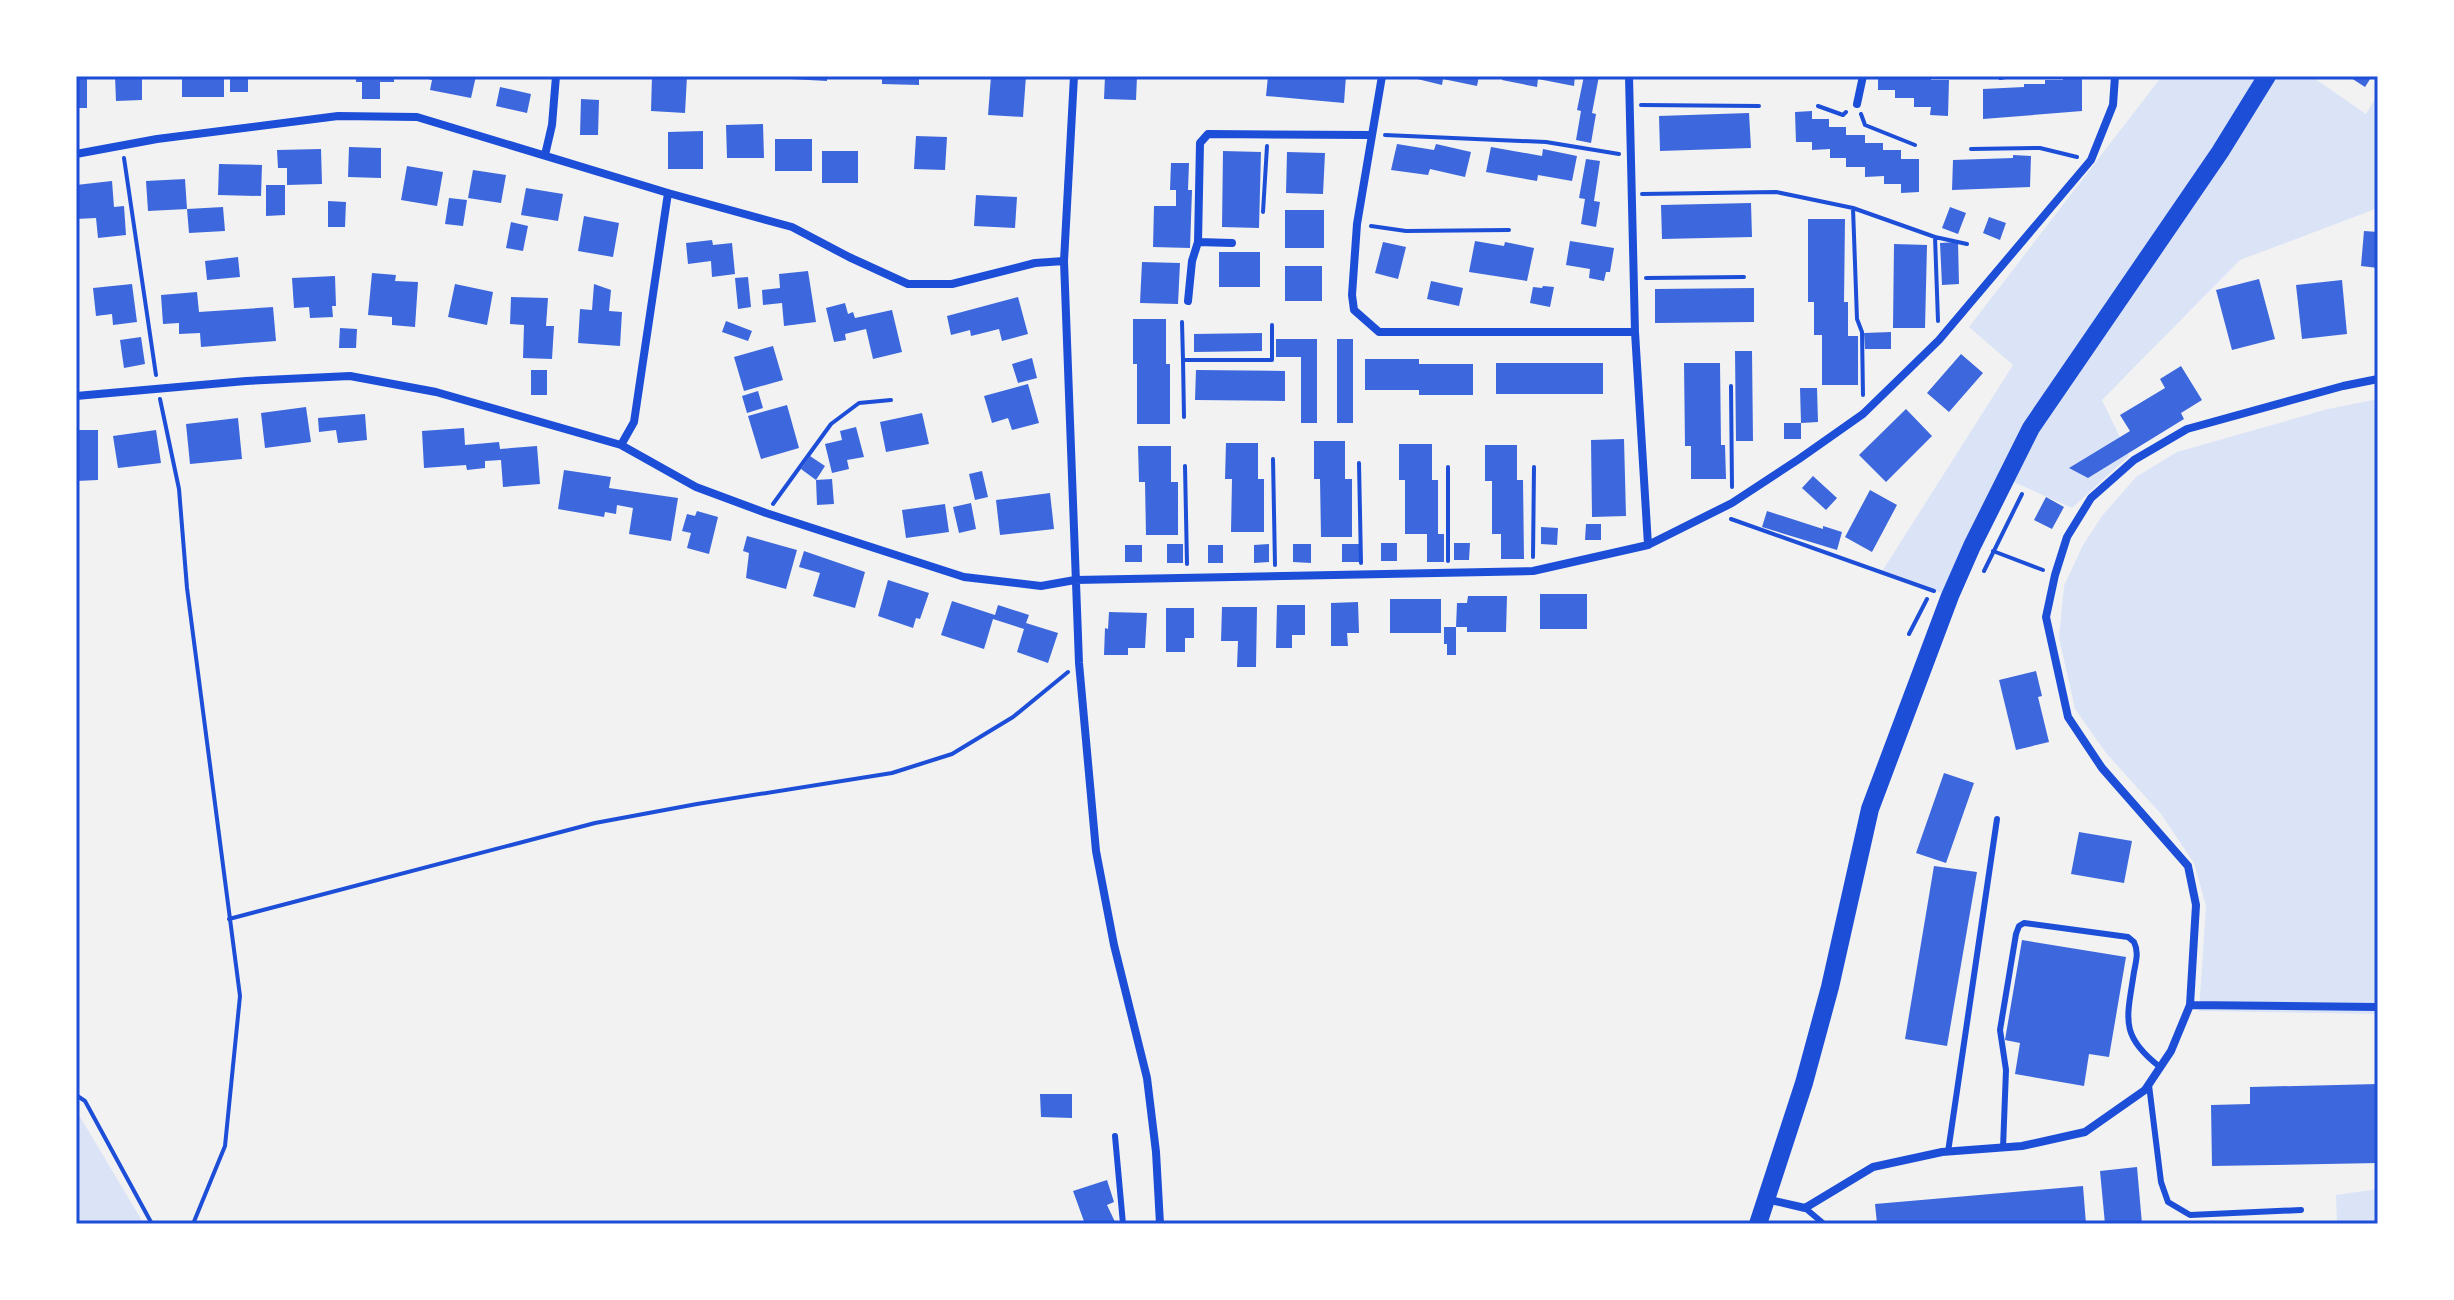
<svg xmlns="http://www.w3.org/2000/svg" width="2454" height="1300" viewBox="0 0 2454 1300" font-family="'Titillium Web',sans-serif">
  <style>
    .green { fill: #dbe4f7 }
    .building { fill: #3d67dc }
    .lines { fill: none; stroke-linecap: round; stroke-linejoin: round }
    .path { stroke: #1d4ed8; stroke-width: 4 }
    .service { stroke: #1d4ed8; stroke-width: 6 }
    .minor { stroke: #1d4ed8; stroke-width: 8 }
    .primary { stroke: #1d4ed8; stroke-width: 18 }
    .neatline { fill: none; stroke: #1d4ed8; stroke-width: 3 }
  </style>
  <rect width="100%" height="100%" fill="#f2f2f2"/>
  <path class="green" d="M2157,76H2311L2366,114L2378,94V208L2240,260L2102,400L2129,456L2072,508L2000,476L1948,595L1881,573L2013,365L1969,327L2159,80Z
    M2378,399V1014L2199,1011L2206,906L2194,863L2161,814L2106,753L2075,709L2059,638L2064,586L2083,545L2102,516L2136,477L2177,452L2328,409Z
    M76,1110L144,1224H76Z
    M2378,1189V1224H2337L2336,1195Z"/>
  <path class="building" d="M76,76H87V108H76Z
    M115,76H142V100L116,101Z
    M182,76H224V97H182Z
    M230,76H248V92H230Z
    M356,76H394V82H380V99H362V82H356Z
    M429,76H476L471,98L430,90L432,80L428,79Z
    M652,76H687L685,113L651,111Z
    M790,76H827V81L790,79Z
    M882,76H919V85L882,84Z
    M991,76H1026L1023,117L988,115Z
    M1105,76H1137L1136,100L1104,99Z
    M1268,76H1346L1344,103L1266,96Z
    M1405,76H1479L1477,86L1443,79L1442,85Z
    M1503,76H1575L1574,86L1538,79L1537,87L1502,80Z
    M1584,76H1599L1592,113L1596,114L1591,143L1576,140L1581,111L1577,110Z
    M1878,76H1931V80H1949L1948,116L1930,115L1931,107H1914V98H1895V90H1878Z
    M2348,76H2372L2365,87Z
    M2063,78H2082V111L1983,119V89L2024,87V84H2045V80H2063Z
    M500,87L531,94L527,113L496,106Z
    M581,99L599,100L598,135H580Z
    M1812,111V119H1829V127H1846V135H1865V143H1883V150H1901V159H1919V192L1901,193V184H1884V176L1865,177V167H1846V158H1830V149L1812,150V142H1796L1795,112Z
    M1749,113L1751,148L1660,151L1659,116Z
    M763,124L764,158H727L726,125Z
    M703,131V169H668V132Z
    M916,136L947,137L945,170L914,169Z
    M775,139H812V171H775Z
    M1397,144L1434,150L1436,144L1471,152L1465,177L1430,169L1428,175L1391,170Z
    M349,147L381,148V178L348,177Z
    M1491,147L1542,156L1543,149L1577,156L1572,181L1538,175L1537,181L1486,172Z
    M321,149L322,184L287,185V168H278L277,150Z
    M822,151H858V183H822Z
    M1223,151L1261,152L1259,228L1222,227Z
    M1287,152L1325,153L1323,194L1286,193Z
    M2013,155L2031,156L2030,187L1952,190L1953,160L2013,158Z
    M1586,159L1600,161L1594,201L1600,202L1596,227L1581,224L1585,199L1579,198Z
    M1171,163H1189L1188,190H1192L1190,248L1153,247L1154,206H1176V190H1170Z
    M219,164L262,165L261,196L218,195Z
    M407,166L443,172L437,206L401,200Z
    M473,170L506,175L501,203L468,198Z
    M185,179L187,209L148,211L146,181Z
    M112,181L114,207L124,206L126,235L98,238L96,218L76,219V185Z
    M266,185H285V215L266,216Z
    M526,188L563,194L558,221L521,215Z
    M976,195L1017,197L1015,228L974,226Z
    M449,198L467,200L463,226L445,224Z
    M328,201L346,202L345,227H328Z
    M1751,203L1752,237L1662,239L1661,205Z
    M223,207L225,231L189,233L187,209Z
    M1950,207L1966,213L1958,234L1942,228Z
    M1285,210H1324V248H1285Z
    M584,216L619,223L613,257L578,251Z
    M1989,217L2006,223L2000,240L1983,233Z
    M1808,219H1845L1844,302H1848V336H1858V385H1822V335H1814V302H1808Z
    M511,222L528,226L523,251L506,248Z
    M2364,231L2378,232V268L2361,266Z
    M712,240L713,245L732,243L735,274L712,277L711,261L688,264L686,243Z
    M1475,241L1504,246L1505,242L1534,248L1527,281L1469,272Z
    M1570,241L1614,248L1610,272H1606L1604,281L1589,278L1590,269L1566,265Z
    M1383,242L1406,247L1398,279L1375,273Z
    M1958,242L1959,284L1942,285L1940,243Z
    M1894,244L1927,245L1925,328H1893Z
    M1219,252H1260V287H1219Z
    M238,257L240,277L207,280L205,261Z
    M1142,262L1180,263L1178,304L1140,303Z
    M1285,266H1322V301H1285Z
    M808,271L816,322L784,326L782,303L763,305L762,290L780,288L779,274Z
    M372,273L396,275L395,281L418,282L415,327L392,325V317L368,315Z
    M335,276L336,306H332L333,317L310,318L309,307L294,308L292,278Z
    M748,277L751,307L738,309L735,278Z
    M2259,279L2275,339L2232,350L2216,290Z
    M2342,280L2347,334L2302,339L2296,285Z
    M1431,281L1463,288L1459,306L1427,299Z
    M132,284L137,322L113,325L112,314L96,316L93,288Z
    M455,284L493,292L487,325L448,317Z
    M594,284L611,290L609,311L622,312L620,346L578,343L580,309L592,310Z
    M1543,286L1554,287L1550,307L1530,303L1533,287L1542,288Z
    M1754,288V322L1655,323V289Z
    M197,292L199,312L273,307L276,341L201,347L200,333L179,334V323L163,324L161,295Z
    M511,297L548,298L546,326H554L552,359L523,358L524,325L510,324Z
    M1018,297L1028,334L1002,341L999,329L971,336L970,330L951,335L947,316Z
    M845,303L848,314L853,312L855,318L892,310L902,352L873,359L866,329L845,334L846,340L834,342L826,308Z
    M1133,319H1166V364H1170V424H1137V364H1133Z
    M726,321L752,331L748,341L722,332Z
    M340,328L357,329L356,348H339Z
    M1891,332V349H1865L1864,333Z
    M1262,333V351L1194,352V334Z
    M141,337L145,364L124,368L120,340Z
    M1276,339H1317V423H1301V357H1276Z
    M1337,339H1353V423H1337Z
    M773,346L783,380L744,391L734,357Z
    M1735,351H1752L1753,441H1736Z
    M1961,354L1983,373L1949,412L1927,393Z
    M1032,358L1037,378L1018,383L1012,364Z
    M1365,359H1419V364H1473V395H1419V390H1365Z
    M1496,363H1603V394H1496Z
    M1684,363H1720L1721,445H1725L1726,479H1691V446H1685Z
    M2181,366L2202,400L2181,413L2184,419L2088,478L2069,468L2130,431L2120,415L2165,388L2160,379Z
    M531,370H547V395H531Z
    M1196,370L1285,371V401L1195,400Z
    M1028,384L1039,423L1012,430L1008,418L992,423L984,396Z
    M1800,388H1817L1818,422L1801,423Z
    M758,391L763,408L747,413L742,396Z
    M787,405L799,448L761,459L748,416Z
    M306,407L311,442L265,448L261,413Z
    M1906,409L1932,436L1886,482L1859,455Z
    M922,413L929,444L886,452L880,422Z
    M365,414L367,440L338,443L336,430L319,432L318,418Z
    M238,418L242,459L190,464L186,424Z
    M1784,423H1801V439H1784Z
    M856,427L864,457L847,460L849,469L832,473L825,444L842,440L840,431Z
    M464,428L465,445L499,442L500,449L537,446L540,484L503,487L501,460L485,461V468L467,470L466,465L424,468L422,431Z
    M79,430H98V480L76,481Z
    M156,430L161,463L118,468L113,436Z
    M1624,439L1626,516L1592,517L1591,440Z
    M1314,441H1345V479H1352V537H1321L1320,479H1314Z
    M1226,443H1258V479H1264V532H1231L1232,479H1225Z
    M1399,444H1432V480H1438V534H1444V562H1427V534H1405V480H1399Z
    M1485,445H1517V480H1523L1524,559H1501V534H1492V481H1485Z
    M1138,446H1171V482H1178V535H1146L1145,482H1139Z
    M810,456L825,466L816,480L832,479L834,504L817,505L816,480L801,469Z
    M564,470L611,477L609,488L678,498L671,541L629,534L633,508L617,505L616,514L605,512L604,517L558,509Z
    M982,471L988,497L975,500L969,474Z
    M1813,476L1837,498L1826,510L1802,488Z
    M1870,490L1897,505L1872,552L1845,537Z
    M1050,493L1054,529L1000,535L996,500Z
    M2046,497L2064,507L2052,529L2034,520Z
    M971,503L976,529L959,533L953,507Z
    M945,504L949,532L906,538L902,510Z
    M697,511L718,517L709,554L687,548L691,533L682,531L687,514L695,516Z
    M1767,511L1823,529V526L1842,532L1837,550L1762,527Z
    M1586,524H1601V540H1585Z
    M1541,527L1558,528L1557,545L1541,544Z
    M747,536L797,550L786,589L746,578L749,553L743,551Z
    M1381,543H1397V561H1381Z
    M1454,543H1470L1469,560H1454Z
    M1167,544H1183V563H1167Z
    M1269,544V562L1254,563V545Z
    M1293,544H1311V563L1293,562Z
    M1342,544H1359V562H1342Z
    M1125,545H1142V562H1125Z
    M1208,545H1223V563H1208Z
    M804,551L865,572L855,608L813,596L820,573L799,567Z
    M888,580L929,593L920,619L916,618L913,628L878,616Z
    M1540,594H1587V629H1540Z
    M1468,596H1507L1506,632H1467V627H1456L1457,603H1467Z
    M1390,599H1441V633H1390Z
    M952,601L995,615L998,605L1029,615L1026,623L1058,633L1048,663L1017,652L1024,629L993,619L984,649L941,635Z
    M1358,602L1359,633H1347L1348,646H1331V603Z
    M1277,605H1305V635H1292V648H1276Z
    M1222,607H1257L1256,667H1237L1238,641H1221Z
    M1166,608H1194V638H1185V652H1166Z
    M1109,612L1147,613L1145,648H1128V655H1104L1105,628L1108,629Z
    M1444,627H1456V655H1447V644H1444Z
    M2036,671L2042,696L2038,697L2049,742L2016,750L1999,680Z
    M1944,773L1974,783L1946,863L1916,853Z
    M2079,832L2132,841L2124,883L2071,874Z
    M1934,866L1977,872L1947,1046L1905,1039Z
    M2022,940L2126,957L2109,1057L2089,1054L2084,1086L2015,1074L2020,1043L2005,1040Z
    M2378,1084V1163L2212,1166L2211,1105L2250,1104V1087Z
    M1040,1094H1072V1118L1041,1117Z
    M2137,1167L2142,1224H2105L2100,1171Z
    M1107,1180L1114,1202L1107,1205L1116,1224H1085L1073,1191Z
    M2083,1186L2086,1224H1877L1875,1204Z"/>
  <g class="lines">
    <path class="path" d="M2000,78L2012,76
      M1641,105L1759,106
      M1818,106L1843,115L1846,112
      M1861,114L1865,125L1915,145
      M1385,135L1546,142L1619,154
      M1971,149L2040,148L2077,157
      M124,158L156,375
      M1642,194L1776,192L1853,208L1935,237L1938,321
      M1853,208L1857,319L1862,332L1863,395
      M1263,212L1267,146
      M1371,226L1406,231L1509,230
      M1935,237L1967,244
      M1646,278L1744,277
      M1182,322L1183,360H1272V325
      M1183,360L1184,417
      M1731,386L1732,487
      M160,399L179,489L187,588L240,996L225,1146L193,1224
      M1273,459L1275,565
      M1359,463L1361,563
      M1185,466L1187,564
      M773,504L831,424L859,403L891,400
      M1731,519L1934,591
      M1993,551L2043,570
      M1533,557L1534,467
      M1448,561V467
      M1984,571L2022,494
      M1909,634L1927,599
      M229,919L595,823L697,804L892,773L952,754L1013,717L1068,672
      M76,1095L85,1101L152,1224"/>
    <path class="service" d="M2149,1085L2161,1182L2168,1202L2190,1215L2301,1210
      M1115,1136L1123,1224
      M2003,1148L2006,1070L2000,1030L2016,934L2019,926L2024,923L2128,937L2134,942C2139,952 2136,961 2134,972C2127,1019 2119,1035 2160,1067
      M1948,1152L1997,819
      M1805,1208L1824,1224"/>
    <path class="minor" d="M1074,76L1064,261L1079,663L1096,851L1114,945L1147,1078L1156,1152L1160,1224
      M1382,76L1357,224L1352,295L1354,310L1379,332H1635
      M1629,76L1635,332L1648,545
      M1857,104L1863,76
      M76,154L157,139L338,116L417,117L668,193L792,227L849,257L908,284H952L1035,263L1064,261
      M545,155L552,125L556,76
      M1198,242L1232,243
      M1188,301L1192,261L1198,242L1200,143L1208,134L1370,135
      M76,396L246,381L350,376L436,392L621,445L696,487L766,513L964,577L1041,586L1075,580L1533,571L1648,545L1732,503L1799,459L1863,414L1939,340L2091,160L2113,105L2115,76
      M621,445L634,422L668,193
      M2190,1005L2378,1007
      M1766,1199L1805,1208L1873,1167L1942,1152L2022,1146L2085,1132L2145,1090L2171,1051L2190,1005L2196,905L2188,866L2102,768L2068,717L2046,617L2055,575L2067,537L2091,498L2134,460L2187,429L2343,386L2378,379"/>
    <path class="primary" d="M1758,1224L1804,1083L1830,987L1870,809L1950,596L1972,546L2031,428L2220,152L2267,76"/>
  </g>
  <rect width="2454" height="1300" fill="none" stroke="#ffffff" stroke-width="156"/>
  <rect x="78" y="78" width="2298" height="1144" class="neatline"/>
</svg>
